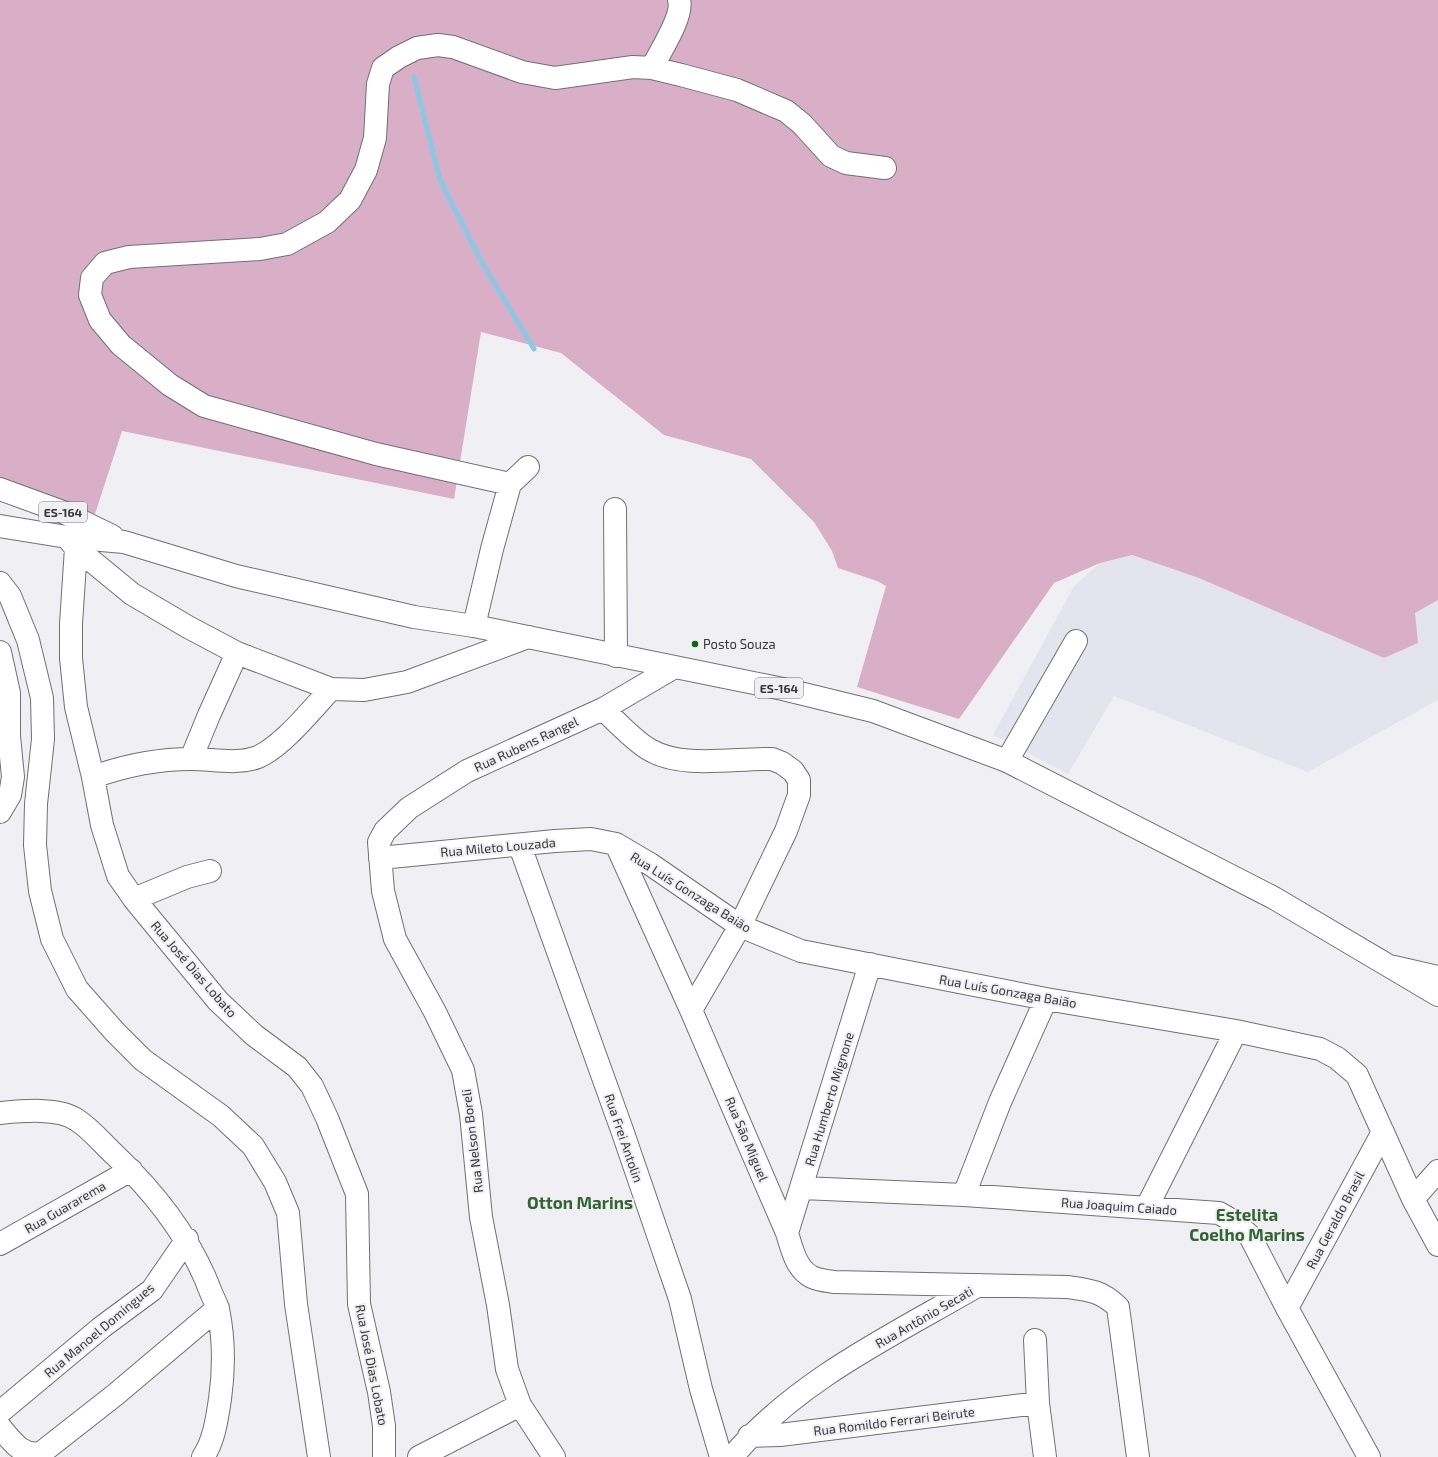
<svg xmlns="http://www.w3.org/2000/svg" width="1438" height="1457" viewBox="0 0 1438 1457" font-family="'Exo 2',sans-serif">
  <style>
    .built { fill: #e3e4ee }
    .green { fill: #d8afc7 }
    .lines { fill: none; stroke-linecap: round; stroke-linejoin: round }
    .stream { stroke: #8bc8e3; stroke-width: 5 }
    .minor-casing { stroke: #707074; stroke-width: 24 }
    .highway-casing { stroke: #707074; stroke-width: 24 }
    .minor { stroke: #fff; stroke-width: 22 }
    .highway { stroke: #fff; stroke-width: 22 }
    .poi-dot { fill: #0d6811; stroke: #f0f0f4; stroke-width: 1.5 }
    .labels { text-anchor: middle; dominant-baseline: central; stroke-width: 4; stroke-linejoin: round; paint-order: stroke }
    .shield { fill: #f0f0f4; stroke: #6f6f71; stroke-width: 1 }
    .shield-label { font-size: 12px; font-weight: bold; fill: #383839 }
    .poi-label { font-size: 13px; fill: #383839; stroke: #f0f0f4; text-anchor: start }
    .street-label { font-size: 13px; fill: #383839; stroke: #f0f0f4 }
    .district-label { font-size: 17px; font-weight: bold; fill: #326630; stroke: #f0f0f4 }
  </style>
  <rect width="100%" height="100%" fill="#f0f0f4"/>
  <path class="built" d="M1132,555L1199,578L1415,613L1438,600V700L1308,772L1114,696L1068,774L993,735L1074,586L1100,563Z"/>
  <path class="green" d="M0,0H1438V600L1415,613L1418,643L1384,658L1199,578L1132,555L1100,563L1054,583L959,719L857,687L886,586L877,581L838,568L832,551L814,522L751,459L664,435L561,353L481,332L454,499L122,431L95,514L0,478Z"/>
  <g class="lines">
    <path class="stream" d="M414,77L440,180L480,259L534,349"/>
    <defs>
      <path id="minor" d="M652,68C659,53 684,16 679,0
        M510,484L376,454L204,406L170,385L121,345L100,320L90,295L92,278L105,263L129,257L260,249L287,244L327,222L350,200L366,170L375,138L378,84L383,68L399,57L417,48L438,45L453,47L522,72L555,78L633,67L652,68L681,75L737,90L786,111L802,124L831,156L846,163L885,168
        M615,509L616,656
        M70,541L76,548L132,594L188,627L237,653L331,689L364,690L407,682L528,637
        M76,548L71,624V658L76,707L93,777L102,825L118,876L134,899L218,1001L254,1035L297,1067L312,1086L327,1118L357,1194L359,1304L379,1392L384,1426V1457
        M0,583L10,596L28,640L42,698L43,739L36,804L35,845L40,891L52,939L77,989L115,1032L143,1060L221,1116L253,1146L275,1182L288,1213L296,1304L319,1457
        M474,626L492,549L510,484L528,467
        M0,652L9,693V736L13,777L10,795L0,812
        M603,709C617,722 634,741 650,750C683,769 734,758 772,759L782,763L793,771L799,780V795L786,831L740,926L691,1010
        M191,759L209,715L237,653
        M1007,761L1076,641
        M93,777C124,766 157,759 191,759C213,759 237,765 258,757C283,746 312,709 331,689
        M616,844L691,1010L787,1233C792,1249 796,1269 812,1277C818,1280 827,1281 834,1282L1068,1287C1090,1290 1101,1291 1118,1307L1138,1457
        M520,846L622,1130L680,1299L701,1389L721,1457
        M380,858L555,841L591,839L616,844L650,864L740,926L801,951L1046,999L1236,1031L1320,1049L1337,1058L1357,1075L1413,1199L1438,1245
        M134,899L187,877L210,871
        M1394,967L1438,977
        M0,1113C21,1111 59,1107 77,1120C91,1129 103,1144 115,1155C155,1193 190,1237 210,1290C212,1296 216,1302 218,1309C224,1338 224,1371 220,1399C217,1419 214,1441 203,1457
        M802,1188L964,1195L1219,1213L1233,1221L1250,1236L1287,1308L1369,1457
        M964,1195L1000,1102L1046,999
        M1413,1199L1438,1171
        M1147,1207L1236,1031
        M787,1233L870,964
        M0,1244L131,1170
        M1287,1308L1383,1132
        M1035,1340L1038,1403L1045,1457
        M0,1412L102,1327L152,1290L187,1239
        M0,1427C11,1440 22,1457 41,1453L115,1395L218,1308
        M749,1436L780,1435L1038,1403
        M419,1457L520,1405
        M554,1457L520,1405L507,1369L498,1305L481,1217L471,1114L463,1070L435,1012L395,939L383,891L379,842L385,831L409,808L467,771L603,709L673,668
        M732,1457C797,1380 893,1335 979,1285"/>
      <path id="highway" d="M0,489L63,512L112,536
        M0,526L67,537L124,542L236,576L414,617L474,626L783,689L873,711L1007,761L1274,898L1438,995"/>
    </defs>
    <use href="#minor" class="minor-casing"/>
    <use href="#highway" class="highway-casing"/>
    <use href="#minor" class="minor"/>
    <use href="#highway" class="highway"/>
  </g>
  <circle class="poi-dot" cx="695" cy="644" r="4"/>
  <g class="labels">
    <g class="shield">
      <rect x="39" y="502" width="48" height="20" rx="3"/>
      <rect x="755" y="678" width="48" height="20" rx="3"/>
    </g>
    <g class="shield-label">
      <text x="63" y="512">ES-164</text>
      <text x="779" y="688">ES-164</text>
    </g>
    <g class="poi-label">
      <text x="703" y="644">Posto Souza</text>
    </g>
    <g class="street-label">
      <text transform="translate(526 744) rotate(-25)">Rua Rubens Rangel</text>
      <text transform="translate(498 847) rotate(-5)">Rua Mileto Louzada</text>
      <text transform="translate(691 892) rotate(32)">Rua Luís Gonzaga Baião</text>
      <text transform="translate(194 969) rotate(49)">Rua José Dias Lobato</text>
      <text transform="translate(1008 991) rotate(10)">Rua Luís Gonzaga Baião</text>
      <text transform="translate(829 1099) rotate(-73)">Rua Humberto Mignone</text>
      <text transform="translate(624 1138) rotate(71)">Rua Frei Antolin</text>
      <text transform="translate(747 1139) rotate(67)">Rua São Miguel</text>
      <text transform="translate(472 1141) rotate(-97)">Rua Nelson Boreli</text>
      <text transform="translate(1119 1206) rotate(4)">Rua Joaquim Caiado</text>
      <text transform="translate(65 1207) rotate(-30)">Rua Guararema</text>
      <text transform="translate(1335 1220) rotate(-62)">Rua Geraldo Brasil</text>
      <text transform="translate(924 1317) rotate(-30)">Rua Antônio Secati</text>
      <text transform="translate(99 1330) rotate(-40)">Rua Manoel Domingues</text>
      <text transform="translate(372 1365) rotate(79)">Rua José Dias Lobato</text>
      <text transform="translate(894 1421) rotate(-7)">Rua Romildo Ferrari Beirute</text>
    </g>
    <g class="district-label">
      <text x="580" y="1202">Otton Marins</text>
      <text x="1247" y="1214">Estelita<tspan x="1247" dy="20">Coelho Marins</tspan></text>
    </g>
  </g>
</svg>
